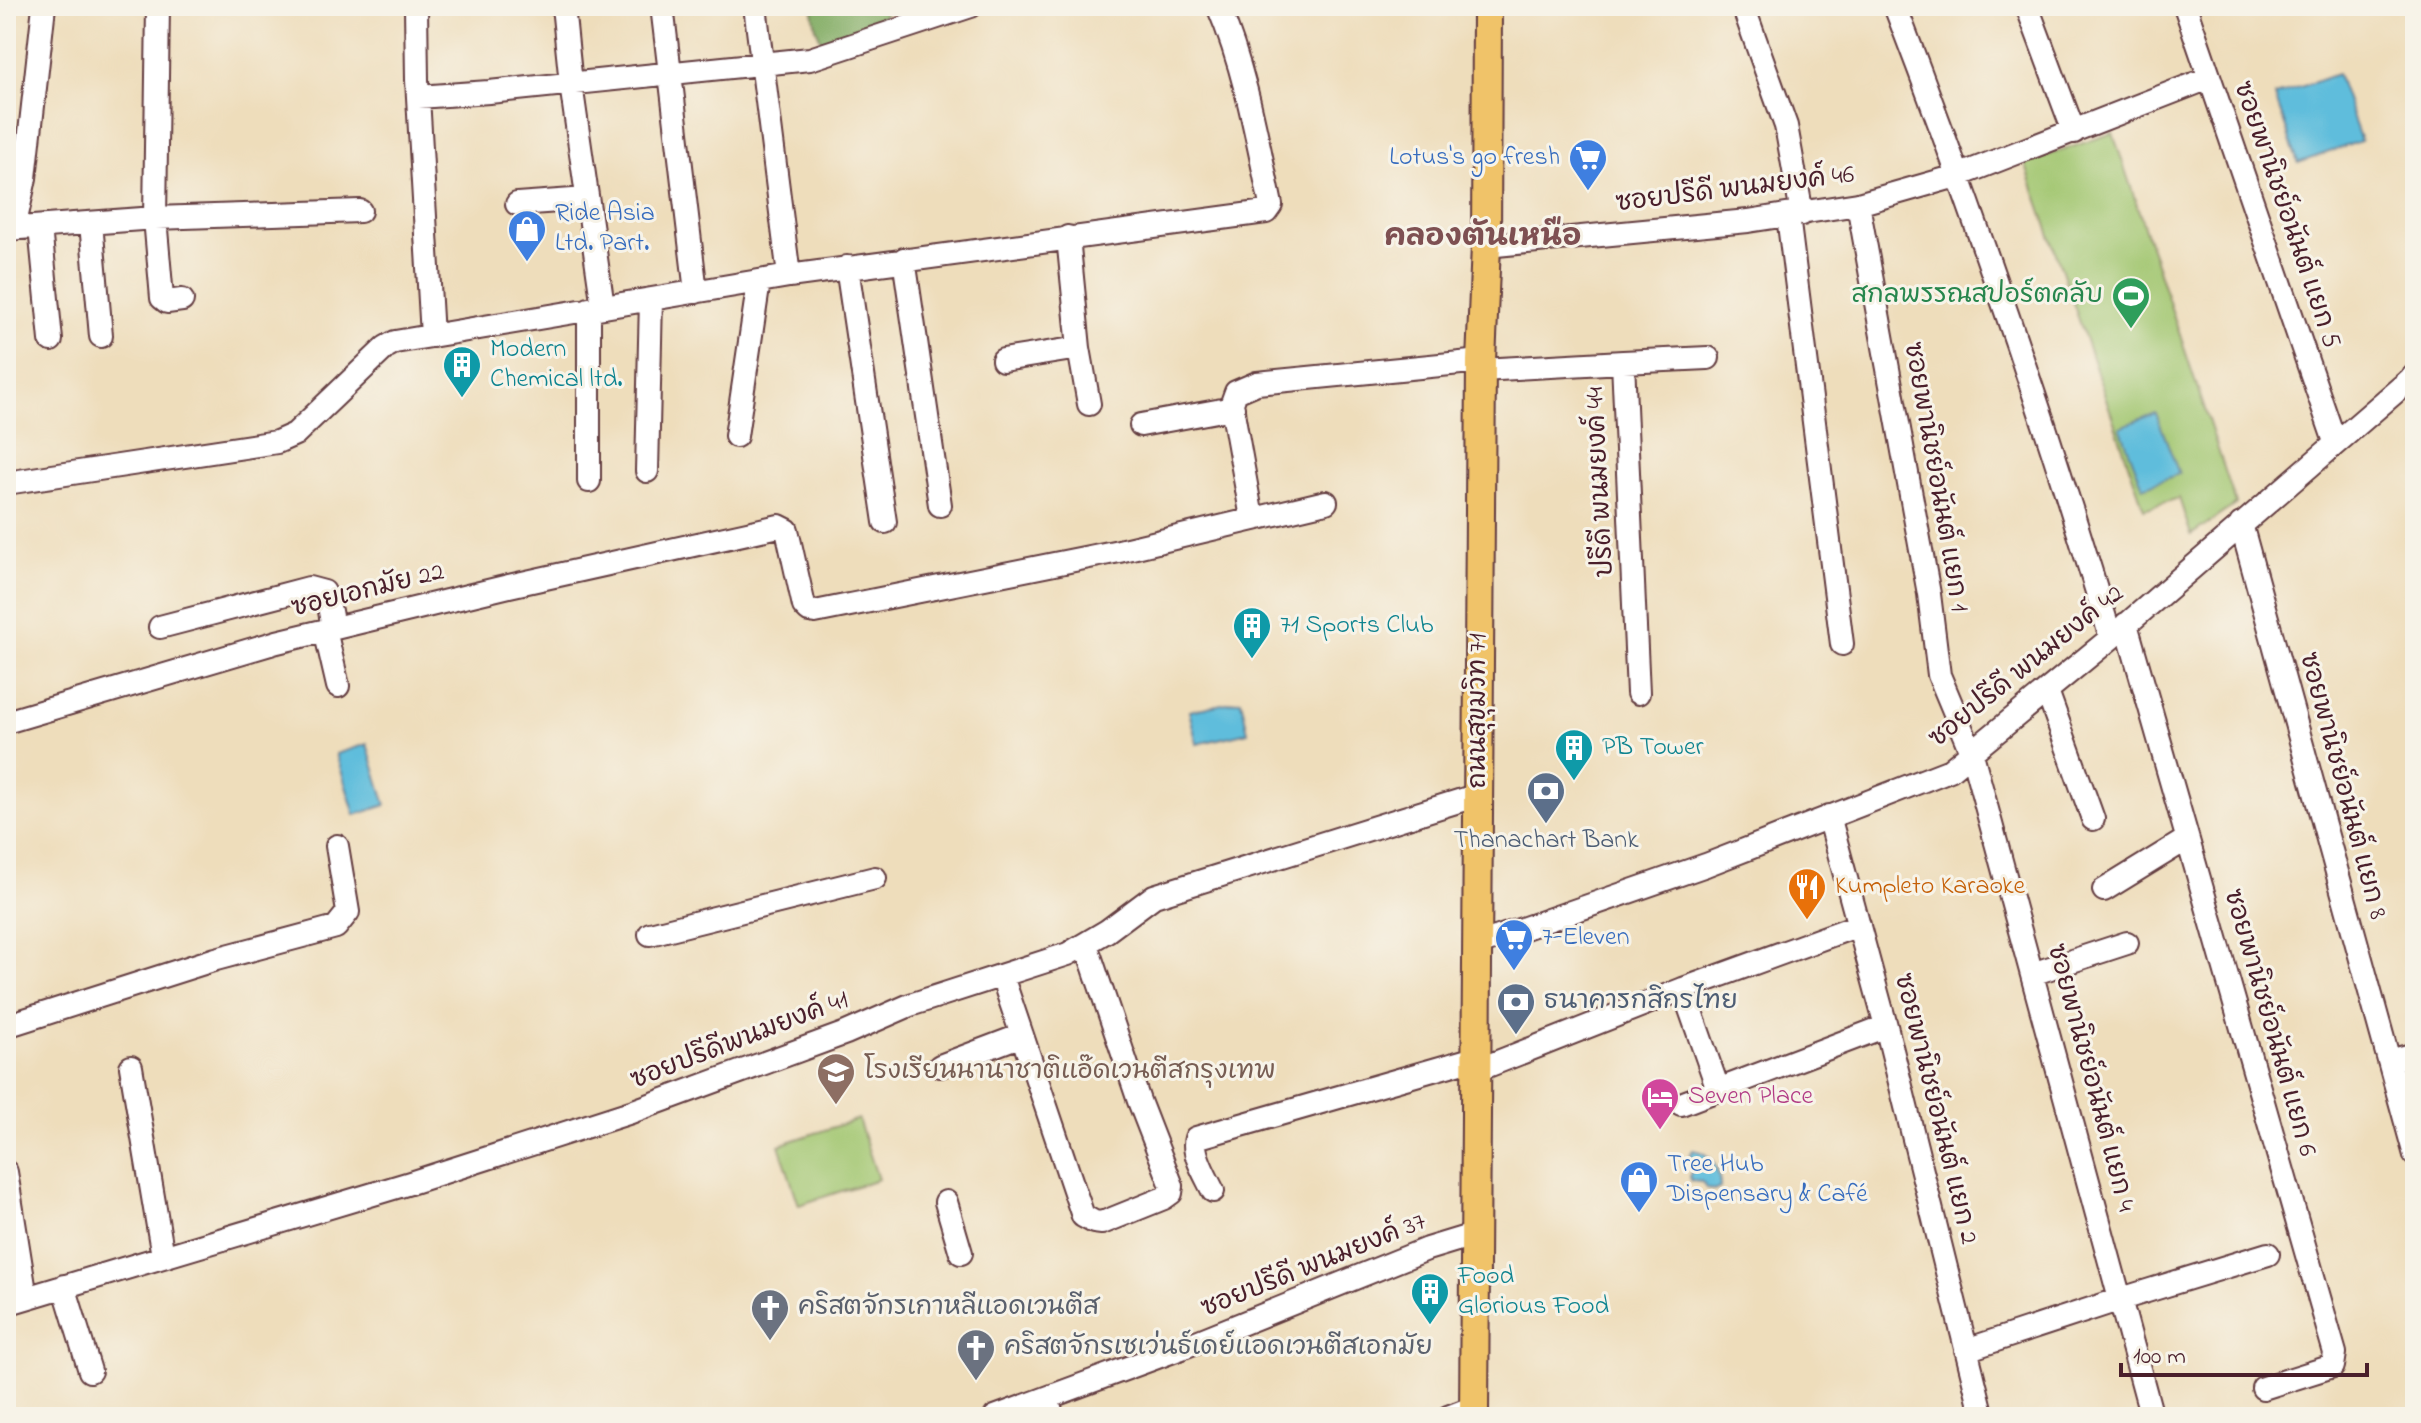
<svg xmlns="http://www.w3.org/2000/svg" width="2421" height="1423" viewBox="0 0 2421 1423" font-family="'Indie Flower','Playpen Sans Thai',sans-serif">
  <style>
    .green { fill: #a1c670; stroke: #76724e; stroke-width: 2 }
    .forest { fill: #80ab62; stroke: #656546; stroke-width: 2 }
    .water { fill: #5ebddc; stroke: #546e84; stroke-width: 2 }
    .lines { fill: none; stroke-linecap: round; stroke-linejoin: round }
    .minor-casing { stroke: #633c41; stroke-width: 26 }
    .major-casing { stroke: #633c41; stroke-width: 32 }
    .minor { stroke: #fff; stroke-width: 22 }
    .major { stroke: #f0c369; stroke-width: 28 }
    .labels { text-anchor: middle; dominant-baseline: central; stroke-width: 6; stroke-linejoin: round; paint-order: stroke }
    .shop-label { font-size: 26px; fill: #366cbe; stroke: #f7f3e8; text-anchor: start }
    .street-label { font-size: 26px; fill: #4a1f2b; stroke: #f7f3e8 }
    .leisure-label { font-size: 26px; fill: #27864d; stroke: #f7f3e8; text-anchor: end }
    .culture-label { font-size: 26px; fill: #0d838f; stroke: #f7f3e8; text-anchor: start }
    .service-label { font-size: 26px; fill: #4e5e75; stroke: #f7f3e8 }
    .food-label { font-size: 26px; fill: #c56008; stroke: #f7f3e8; text-anchor: start }
    .education-label { font-size: 26px; fill: #785e54; stroke: #f7f3e8; text-anchor: start }
    .hotel-label { font-size: 26px; fill: #b23c85; stroke: #f7f3e8; text-anchor: start }
    .worship-label { font-size: 26px; fill: #5b616d; stroke: #f7f3e8; text-anchor: start }
    .quarter-label { font-size: 30px; font-weight: bold; fill: #7e5052; stroke: #f7f3e8 }
  </style>
  <rect width="100%" height="100%" fill="#f7f3e8"/>
  <filter id="ink" filterUnits="userSpaceOnUse"><feTurbulence type="fractalNoise" baseFrequency=".0125" numOctaves="2"/><feDisplacementMap in="SourceGraphic" scale="16" xChannelSelector="R" yChannelSelector="G"/><feConvolveMatrix kernelMatrix="1 2 1 2 8 2 1 2 1" color-interpolation-filters="sRGB"/></filter>
  <filter id="wash" filterUnits="userSpaceOnUse"><feTurbulence type="fractalNoise" baseFrequency=".006" numOctaves="4" result="noise"/><feDisplacementMap in="SourceGraphic" scale="32" xChannelSelector="R" yChannelSelector="G"/><feGaussianBlur stdDeviation="1.8" result="paint"/><feColorMatrix in="noise" values="0 0 0 0 0 0 0 0 0 0 0 0 0 0 0 0 0 1.4 0 .05"/><feComposite in="paint" operator="in"/></filter>
  <g filter="url(#wash)">
    <rect width="100%" height="100%" fill="#edb"/>
    <path class="green" d="M2113,133L2236,504L2191,535L2179,498L2144,509L2025,163Z
      M858,1119L878,1179L799,1205L779,1145Z"/>
    <path class="forest" d="M812,6H888C883,31 844,38 823,46L816,28Z"/>
    <path class="water" d="M2337,74L2361,141L2298,163L2275,96Z
      M2156,413L2179,474L2143,487L2120,427Z
      M1241,700L1248,732L1197,744L1189,711Z
      M367,744L386,805L355,815L336,754Z
      M1693,1150C1712,1152 1720,1171 1720,1188L1714,1191L1706,1188L1702,1182L1691,1181L1689,1176L1692,1171L1690,1155Z"/>
  </g>
  <g filter="url(#ink)">
    <g class="lines">
      <defs>
        <path id="minor" d="M158,6L155,218L162,298L167,302L182,300
          M416,6L417,80L432,336
          M563,6L571,84L603,307
          M662,6L696,292
          M755,6L789,276
          M1743,6L1786,126L1802,214
          M1895,6C1975,214 2047,424 2111,638
          M2027,6L2074,132
          M2185,6L2335,442
          M418,97L489,92L810,59L971,6
          M517,204L587,199
          M1858,204L1929,594L1939,675L1972,754L2152,1417
          M1788,216L1842,644
          M91,223L101,336
          M40,227L51,340
          M6,229L155,218L360,211
          M14,229L25,178L44,6
          M1486,246L1748,221L1858,204L1960,175L2209,78
          M904,259L940,505
          M847,267L885,522
          M589,309V481
          M1079,348L1089,404
          M1003,360L1079,348L1068,237
          M1623,362L1708,358
          M1481,370L1623,362L1638,693
          M1141,425L1233,408
          M736,436L759,281
          M647,471L651,299
          M6,483L277,442L295,434L386,347L395,342L789,276L1266,212L1271,205C1257,138 1245,69 1218,6
          M1252,518L1234,418L1232,403L1236,392L1257,383L1481,361
          M2241,524L2415,1155
          M2126,624L2335,1353L2333,1366L2263,1388
          M160,627L309,588L324,592L328,600L333,628
          M325,630L338,686
          M2047,691L2093,819
          M6,722L277,642L509,586L779,526L787,530L804,606L809,611L815,612L1119,551L1326,502
          M1829,816L1886,1026L1983,1417
          M2104,890L2187,839
          M650,934L875,878
          M1476,945L1706,865L1950,770L2111,638L2415,375
          M2032,974L2127,943
          M1002,976L1083,1216L1094,1222L1102,1223L1164,1198L1171,1193L1172,1186L1139,1101L1086,944
          M1683,989L1718,1089
          M6,1026L216,959L336,927L348,912L337,846
          M2389,1061L2415,1054
          M940,1066L1022,1035
          M131,1067L163,1256
          M1475,1071L1683,989L1859,925
          M1681,1104L1886,1026
          M6,1172L26,1298
          M1213,1191C1206,1176 1191,1153 1196,1138L1475,1058
          M946,1202L961,1253
          M64,1286L90,1371
          M6,1304L410,1183L631,1112L846,1033L910,1005L1068,954L1107,931L1154,896L1478,795
          M1966,1350L2121,1299L2268,1254
          M1047,1398L1053,1417
          M995,1417L1179,1349L1427,1249L1473,1235
          M1448,1417L1474,1407"/>
        <path id="major" d="M1474,1417L1481,361L1486,246L1487,6"/>
      </defs>
      <use href="#minor" class="minor-casing"/>
      <use href="#major" class="major-casing"/>
      <use href="#minor" class="minor"/>
      <use href="#major" class="major"/>
    </g>
  </g>
  <defs>
    <symbol id="supermarket-pin" viewBox="-11 -11 22 30"><path d="M0 17L-7.5 6A9.5 9.5 0 1 1 7.5 6Z" fill="#3f7fe0" stroke="#f7f3e8"/><path d="M-6-5.5h2.5l.6 2H6L4.5 2H-2.5L-4.4-4H-6ZM-1.5 3.2a1.3 1.3 0 1 0 .1 0ZM3 3.2a1.3 1.3 0 1 0 .1 0Z" fill="#fff"/></symbol>
    <symbol id="shop-pin" viewBox="-11 -11 22 30"><path d="M0 17L-7.5 6A9.5 9.5 0 1 1 7.5 6Z" fill="#3f7fe0" stroke="#f7f3e8"/><path d="M-5-2.5h2.3a2.7 3.5 0 0 1 5.4 0H5L5.5 6h-11ZM-1.5-2.5h3a1.5 2.3 0 0 0-3 0Z" fill="#fff"/></symbol>
    <symbol id="stadium-pin" viewBox="-11 -11 22 30"><path d="M0 17L-7.5 6A9.5 9.5 0 1 1 7.5 6Z" fill="#2e9e5b" stroke="#f7f3e8"/><path d="M0-5a6.5 5 0 1 0 0 10a6.5 5 0 1 0 0-10ZM-3.5-1.8h7v3.6h-7Z" fill="#fff"/></symbol>
    <symbol id="building-pin" viewBox="-11 -11 22 30"><path d="M0 17L-7.5 6A9.5 9.5 0 1 1 7.5 6Z" fill="#0f9aa8" stroke="#f7f3e8"/><path d="M-4-6H4V6H1V3H-1V6H-4ZM-2.5-4.3h1.7v1.8h-1.7ZM.8-4.3h1.7v1.8H.8ZM-2.5-1h1.7V.8h-1.7ZM.8-1h1.7V.8H.8Z" fill="#fff"/></symbol>
    <symbol id="bank-pin" viewBox="-11 -11 22 30"><path d="M0 17L-7.5 6A9.5 9.5 0 1 1 7.5 6Z" fill="#5c6f8a" stroke="#f7f3e8"/><path d="M-6-4H6V4H-6ZM0-2.3a2.3 2.3 0 1 0 0 4.6a2.3 2.3 0 1 0 0-4.6Z" fill="#fff"/></symbol>
    <symbol id="restaurant-pin" viewBox="-11 -11 22 30"><path d="M0 17L-7.5 6A9.5 9.5 0 1 1 7.5 6Z" fill="#e8710a" stroke="#f7f3e8"/><path d="M-5-6h1v4h1v-4h1v4h1v-4h1v5L-1.5 .5V6h-2V.5L-5-1ZM5-6V6H3V1.5H1.5Q1.5-4 5-6Z" fill="#fff"/></symbol>
    <symbol id="school-pin" viewBox="-11 -11 22 30"><path d="M0 17L-7.5 6A9.5 9.5 0 1 1 7.5 6Z" fill="#8d6e63" stroke="#f7f3e8"/><path d="M0-5L7-2L0 1L-7-2ZM-4 1L0 2.5L4 1V4Q0 6-4 4Z" fill="#fff"/></symbol>
    <symbol id="hotel-pin" viewBox="-11 -11 22 30"><path d="M0 17L-7.5 6A9.5 9.5 0 1 1 7.5 6Z" fill="#d1479c" stroke="#f7f3e8"/><path d="M-6-4.5h1.5V1H6V5H4.5V3h-9V5H-6ZM-4 0a1.8 1.8 0 1 1 3.6 0ZM.5 0V-2.5h3Q6-2.5 6 0Z" fill="#fff"/></symbol>
    <symbol id="church-pin" viewBox="-11 -11 22 30"><path d="M0 17L-7.5 6A9.5 9.5 0 1 1 7.5 6Z" fill="#6b7280" stroke="#f7f3e8"/><path d="M-1.2-6h2.4v3.5h3.3v2.4h-3.3V6h-2.4V-.1h-3.3v-2.4h3.3Z" fill="#fff"/></symbol>
  </defs>
  <g fill-rule="evenodd">
    <use href="#supermarket-pin" x="1566" y="136" width="44" height="60"/>
    <use href="#shop-pin" x="505" y="207" width="44" height="60"/>
    <use href="#stadium-pin" x="2109" y="274" width="44" height="60"/>
    <use href="#building-pin" x="440" y="343" width="44" height="60"/>
    <use href="#building-pin" x="1230" y="604" width="44" height="60"/>
    <use href="#building-pin" x="1552" y="726" width="44" height="60"/>
    <use href="#bank-pin" x="1524" y="769" width="44" height="60"/>
    <use href="#restaurant-pin" x="1785" y="865" width="44" height="60"/>
    <use href="#supermarket-pin" x="1492" y="916" width="44" height="60"/>
    <use href="#bank-pin" x="1494" y="980" width="44" height="60"/>
    <use href="#school-pin" x="814" y="1050" width="44" height="60"/>
    <use href="#hotel-pin" x="1638" y="1075" width="44" height="60"/>
    <use href="#shop-pin" x="1617" y="1158" width="44" height="60"/>
    <use href="#building-pin" x="1408" y="1270" width="44" height="60"/>
    <use href="#church-pin" x="748" y="1286" width="44" height="60"/>
    <use href="#church-pin" x="954" y="1326" width="44" height="60"/>
  </g>
  <g class="labels">
    <g class="shop-label">
      <text x="1560" y="158" text-anchor="end">Lotus's go fresh</text>
      <text x="555" y="214">Ride Asia<tspan x="555" dy="30">Ltd. Part.</tspan></text>
      <text x="1542" y="938">7-Eleven</text>
      <text x="1667" y="1165">Tree Hub<tspan x="1667" dy="30">Dispensary &amp; Café</tspan></text>
    </g>
    <g class="street-label">
      <text transform="translate(1735 190) rotate(-7)">ซอยปรีดี พนมยงค์ 46</text>
      <text transform="translate(2286 215) rotate(71)">ซอยพานิชย์อนันต์ แยก 5</text>
      <text transform="translate(1935 477) rotate(80)">ซอยพานิชย์อนันต์ แยก 1</text>
      <text transform="translate(1601 482) rotate(-93)">ปรีดี พนมยงค์ 44</text>
      <text transform="translate(368 591) rotate(-14)">ซอยเอกมัย 22</text>
      <text transform="translate(2027 667) rotate(-39)">ซอยปรีดี พนมยงค์ 42</text>
      <text transform="translate(1479 711) rotate(-90)">ถนนสุขุมวิท 71</text>
      <text transform="translate(2342 786) rotate(75)">ซอยพานิชย์อนันต์ แยก 8</text>
      <text transform="translate(2269 1023) rotate(74)">ซอยพานิชย์อนันต์ แยก 6</text>
      <text transform="translate(740 1041) rotate(-21)">ซอยปรีดีพนมยงค์ 41</text>
      <text transform="translate(2090 1078) rotate(75)">ซอยพานิชย์อนันต์ แยก 4</text>
      <text transform="translate(1935 1109) rotate(76)">ซอยพานิชย์อนันต์ แยก 2</text>
      <text transform="translate(1314 1266) rotate(-22)">ซอยปรีดี พนมยงค์ 37</text>
    </g>
    <g class="leisure-label">
      <text x="2103" y="296">สกลพรรณสปอร์ตคลับ</text>
    </g>
    <g class="culture-label">
      <text x="490" y="350">Modern<tspan x="490" dy="30">Chemical ltd.</tspan></text>
      <text x="1280" y="626">71 Sports Club</text>
      <text x="1602" y="748">PB Tower</text>
      <text x="1458" y="1277">Food<tspan x="1458" dy="30">Glorious Food</tspan></text>
    </g>
    <g class="service-label">
      <text x="1546" y="841">Thanachart Bank</text>
      <text x="1544" y="1002" text-anchor="start">ธนาคารกสิกรไทย</text>
    </g>
    <g class="food-label">
      <text x="1835" y="887">Kumpleto Karaoke</text>
    </g>
    <g class="education-label">
      <text x="864" y="1072">โรงเรียนนานาชาติแอ๊ดเวนตีสกรุงเทพ</text>
    </g>
    <g class="hotel-label">
      <text x="1688" y="1097">Seven Place</text>
    </g>
    <g class="worship-label">
      <text x="798" y="1308">คริสตจักรเกาหลีแอดเวนตีส</text>
      <text x="1004" y="1348">คริสตจักรเซเว่นธ์เดย์แอดเวนตีสเอกมัย</text>
    </g>
    <g class="quarter-label">
      <text x="1483" y="238">คลองตันเหนือ</text>
    </g>
  </g>
  <rect width="2421" height="1423" fill="none" stroke="#f7f3e8" stroke-width="32"/>
  <path d="M2121 1363v12h246v-12" fill="none" stroke="#4a1f2b" stroke-width="4"/>
  <text x="2133" y="1363" font-size="24" fill="#4a1f2b" stroke="#f7f3e8" stroke-width="6" paint-order="stroke">100 m</text>
</svg>
